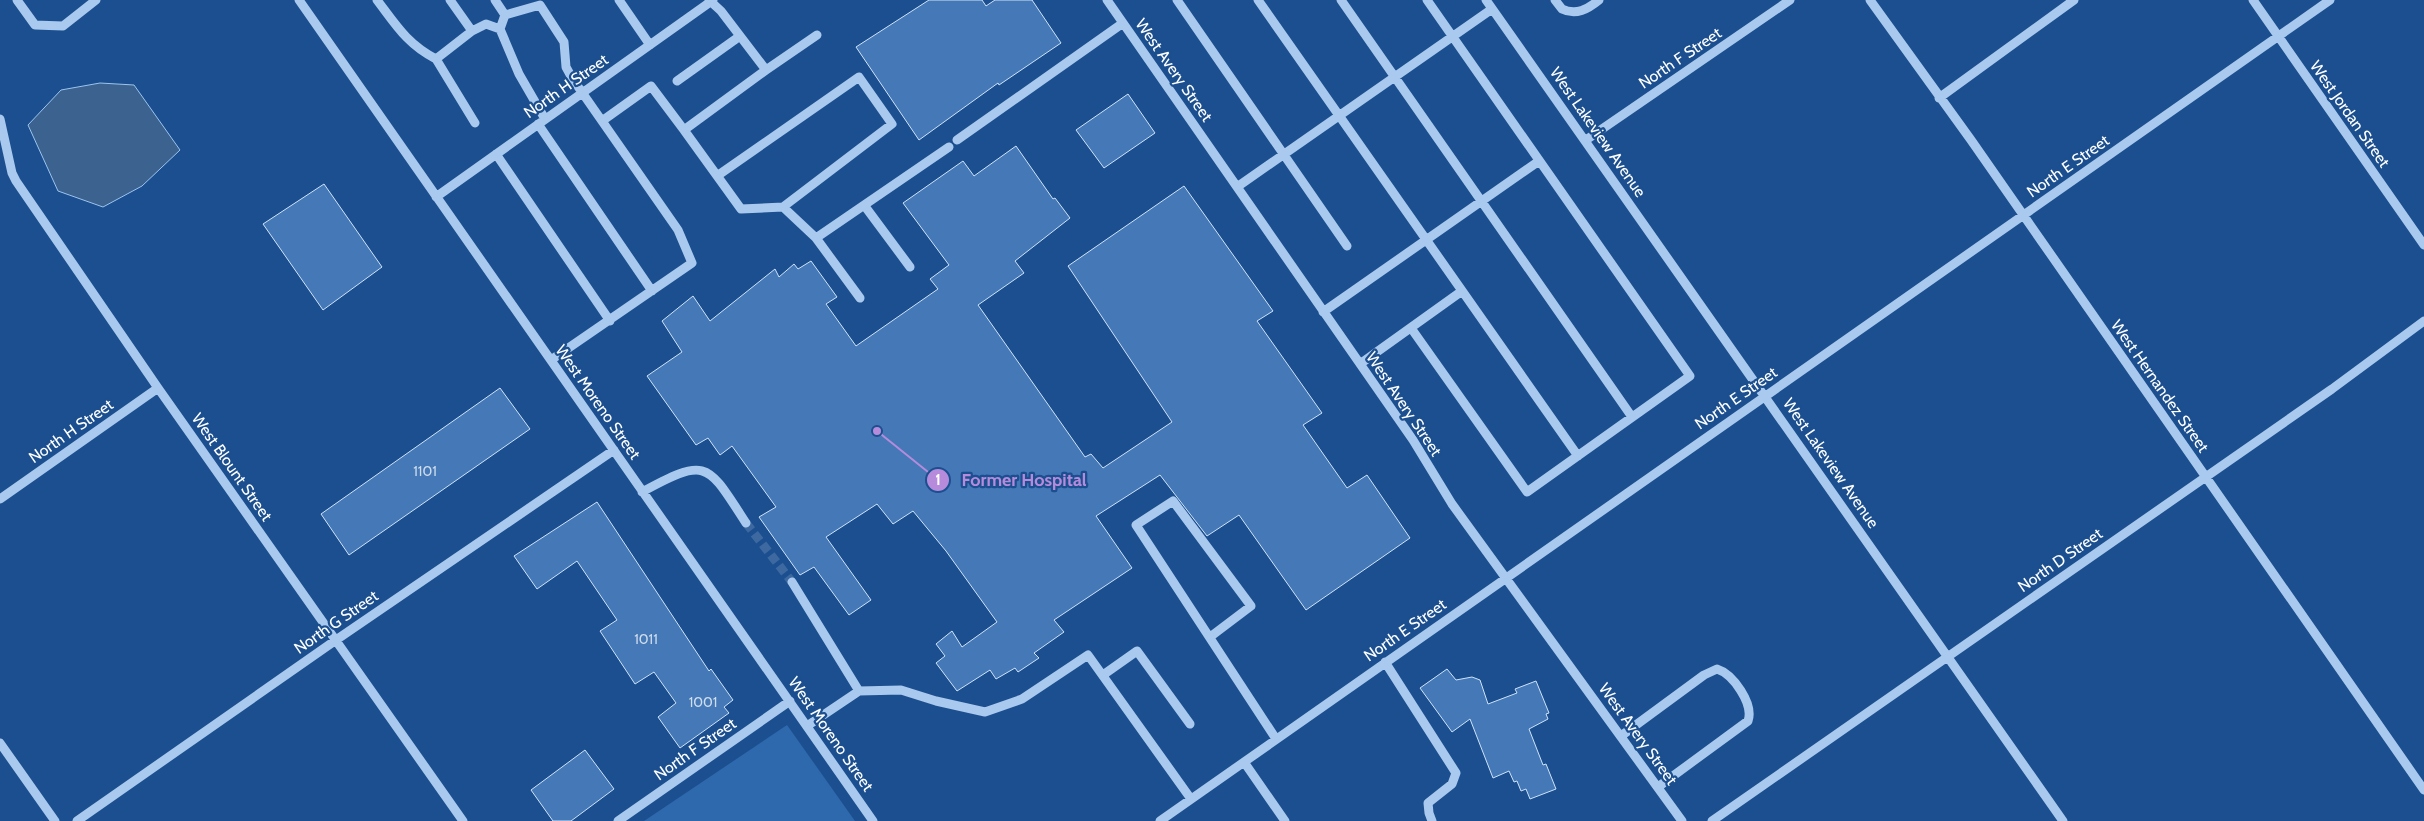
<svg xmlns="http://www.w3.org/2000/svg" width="2424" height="821" viewBox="0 0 2424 821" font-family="Cabin,sans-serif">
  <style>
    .green { fill: #2e69ad }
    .water { fill: #3c6290; stroke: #9cc4f0 }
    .building { fill: #4478b7; stroke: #cfe3fa }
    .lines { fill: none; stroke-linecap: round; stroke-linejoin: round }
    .minor-tunnel { stroke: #3d69a0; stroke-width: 9; stroke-dasharray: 9 4.5; stroke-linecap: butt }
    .minor { stroke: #a9c9ee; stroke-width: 9 }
    .labels { text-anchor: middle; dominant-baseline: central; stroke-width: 4.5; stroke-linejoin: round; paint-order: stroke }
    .number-label { font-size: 14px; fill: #d0dded }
    .street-label { font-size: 16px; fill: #fff; stroke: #1b4f8f }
    .leader { fill: none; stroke: #b68bdc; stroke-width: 2 }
    .callout-dot { fill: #b68bdc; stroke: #1b4f8f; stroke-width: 2 }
    .mark-label { font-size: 15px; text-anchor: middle; font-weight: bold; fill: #fff }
    .callout-label { font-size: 18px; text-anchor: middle; font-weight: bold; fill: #b68bdc; stroke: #1b4f8f; stroke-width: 4.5; stroke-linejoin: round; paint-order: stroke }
  </style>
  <rect width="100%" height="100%" fill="#1b4f8f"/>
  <path class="green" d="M787,725L855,821H644Z"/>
  <path class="water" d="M100,83L134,85L180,150L142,186L103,207L58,191L28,125L61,90Z"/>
  <path class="building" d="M929,0H982L986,6L995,0H1032L1061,43L999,85L998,83L919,140L856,47Z
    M1128,94L1155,133L1104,168L1076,130Z
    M1016,146L1053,199L1055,198L1070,218L1015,261L1024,273L978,305L1085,457L1091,454L1103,468L1172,422L1068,266L1184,186L1273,311L1257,321L1322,413L1303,425L1347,488L1367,475L1410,538L1306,610L1239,515L1207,536L1160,475L1096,516L1132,568L1054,620L1064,632L1034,653L1039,658L1018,672L1015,668L996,679L990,670L957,691L936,663L945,656L936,644L952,631L962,647L997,622L946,551L913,511L893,524L877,504L826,537L871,600L849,615L814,567L800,575L759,517L776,507L732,446L720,455L708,438L696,445L647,376L682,352L662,321L693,296L710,321L775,269L779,277L794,264L798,269L811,261L837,297L826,304L856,346L938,289L930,279L949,265L903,203L963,161L974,176Z
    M324,184L382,267L323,310L263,224Z
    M500,388L530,429L349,555L321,514Z
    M597,502L709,671L711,669L733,700L724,707L729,713L680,748L658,717L676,703L654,672L635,684L600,631L617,620L577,561L537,589L514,556Z
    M1447,669L1456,680L1472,677L1480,680L1488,704L1517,693L1515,689L1536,681L1549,713L1546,714L1548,719L1529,729L1543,765L1546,764L1556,789L1530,799L1526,789L1521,791L1517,781L1514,782L1509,771L1493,778L1470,719L1452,732L1420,688Z
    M585,750L614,789L571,821H553L531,790Z"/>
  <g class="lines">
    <path class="minor-tunnel" d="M746,523L792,582"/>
    <path class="minor" d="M17,0L35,25L63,26L96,0
      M299,0L873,821
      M377,0C396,25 407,44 436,59L472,31L486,24L500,29L519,74L545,119
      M450,0L472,31
      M495,0L505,15
      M619,0L650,45
      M1107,0L1413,440L1452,504L1682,821
      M1177,0L1347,246
      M1258,0L1578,456
      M1341,0L1632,417
      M1486,0L2063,821
      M1555,0L1562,9C1576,16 1588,9 1599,0
      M1870,0L1971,140L2424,790
      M2253,0L2424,245
      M500,29L505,15L540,5L564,42L566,67L572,78L678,230L692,263L551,360
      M436,59L475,123
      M766,70L817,35
      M677,81L740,36
      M1939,98L2074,0
      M0,119L12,173L16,181L158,388L463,821
      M602,121L651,86L684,130L766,70L721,11L709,0
      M538,124L652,291
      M684,130L741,209L783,207L816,238
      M957,140L1123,23
      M1586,140L1790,0
      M496,154L610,321
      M717,176L859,77L892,124L783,207
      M1237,187L1492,9
      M436,197L713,0
      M864,205L910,267
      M860,298L816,238L949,147
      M1323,312L1539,161
      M1411,328L1527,492L1690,376L1427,0
      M1360,364L1462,291
      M642,492C708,456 707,463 746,523
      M0,499L158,388
      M792,582L859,691
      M1210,637L1251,606L1173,501L1136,525L1276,739
      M1385,662L1456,773L1452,784L1428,803L1429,813L1432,821
      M1103,675L1137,651L1190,724
      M807,726L859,691L901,690L936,701L985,712L1022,699L1088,655L1191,799
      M1621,736L1704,675L1717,669C1733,674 1754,704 1748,721L1658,787
      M0,743L55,821
      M1244,762L1285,821
      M77,821L336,640L614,450
      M618,821L790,701
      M1160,821L2330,0
      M1712,821L2332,389L2424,321"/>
  </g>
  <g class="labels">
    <g class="number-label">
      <text x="425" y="471">1101</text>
      <text x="646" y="639">1011</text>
      <text x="703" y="702">1001</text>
    </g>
    <g class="street-label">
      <text transform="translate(1680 58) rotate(-34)">North F Street</text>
      <text transform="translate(1174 70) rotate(55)">West Avery Street</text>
      <text transform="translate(566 86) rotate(-35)">North H Street</text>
      <text transform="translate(2350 114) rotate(55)">West Jordan Street</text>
      <text transform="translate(1598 132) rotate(55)">West Lakeview Avenue</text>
      <text transform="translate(2068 166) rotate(-35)">North E Street</text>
      <text transform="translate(2160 386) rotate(55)">West Hernandez Street</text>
      <text transform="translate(1736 398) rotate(-35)">North E Street</text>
      <text transform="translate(598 402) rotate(55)">West Moreno Street</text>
      <text transform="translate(1404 404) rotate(56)">West Avery Street</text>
      <text transform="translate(71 431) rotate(-35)">North H Street</text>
      <text transform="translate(1831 463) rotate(55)">West Lakeview Avenue</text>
      <text transform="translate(232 467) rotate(55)">West Blount Street</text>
      <text transform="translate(2060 560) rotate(-35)">North D Street</text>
      <text transform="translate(336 622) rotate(-35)">North G Street</text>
      <text transform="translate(1405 630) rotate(-35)">North E Street</text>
      <text transform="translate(831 734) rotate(55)">West Moreno Street</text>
      <text transform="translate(1638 734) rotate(54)">West Avery Street</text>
      <text transform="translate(695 749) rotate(-35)">North F Street</text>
    </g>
  </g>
  <path class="leader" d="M877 431L938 480"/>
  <g class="callout-dot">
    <circle cx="877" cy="431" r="5"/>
    <circle cx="938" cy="480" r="12"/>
  </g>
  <g class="mark-label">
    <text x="938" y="485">1</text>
  </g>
  <g class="callout-label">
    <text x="1024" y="486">Former Hospital</text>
  </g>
</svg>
